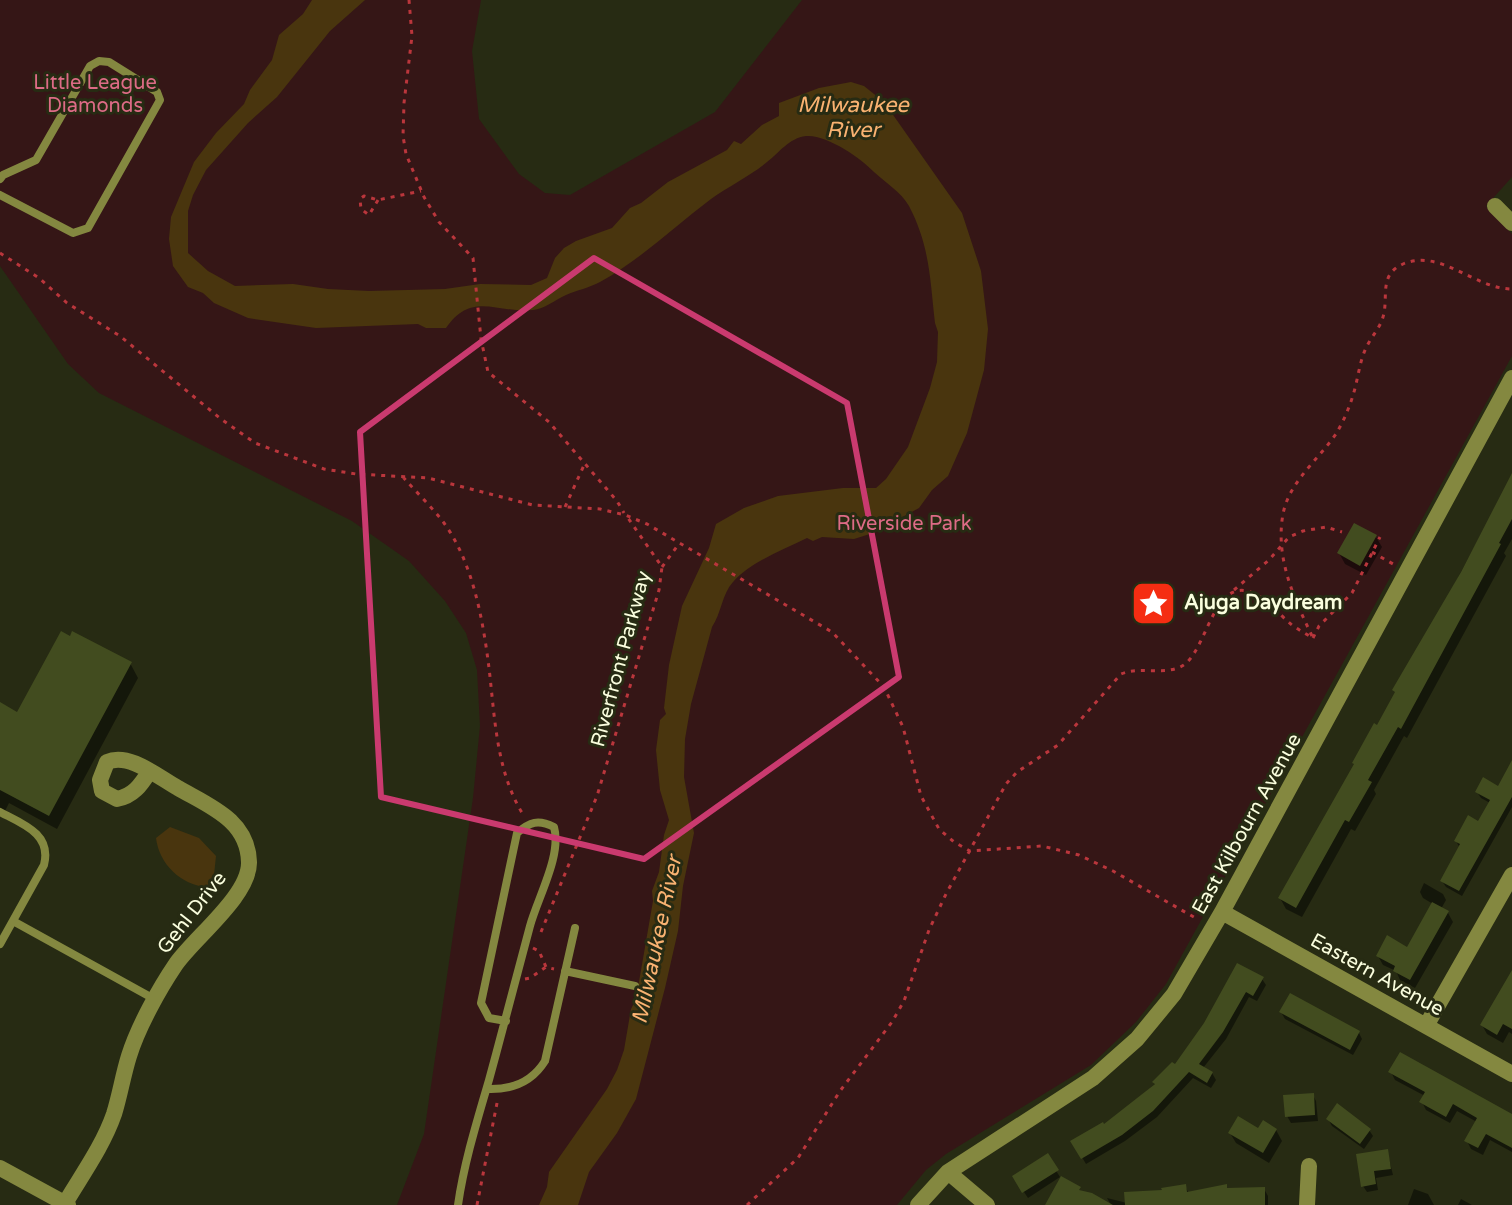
<svg xmlns="http://www.w3.org/2000/svg" width="1512" height="1205" viewBox="0 0 1512 1205" font-family="'Varela Round',sans-serif">
  <style>
    .green { fill: #351616 }
    .water { fill: #49350e }
    .shadow { fill: #0007 }
    .building { fill: #424c1f }
    .lines { fill: none; stroke-linecap: round; stroke-linejoin: round }
    .path { stroke: #ba363c; stroke-width: 3; stroke-dasharray: 4 6; stroke-linecap: butt }
    .service { stroke: #848840; stroke-width: 8 }
    .minor { stroke: #848840; stroke-width: 16 }
    .tertiary { stroke: #848840; stroke-width: 16 }
    .marked { fill: none; stroke: #ca3a6f; stroke-width: 6; stroke-linejoin: round }
    .labels { text-anchor: middle; dominant-baseline: central; stroke-width: 6; stroke-linejoin: round; paint-order: stroke }
    .park-label { font-size: 20px; fill: #dd6b86; stroke: #272b13 }
    .poi-label { font-size: 20px; font-weight: bold; fill: #fafede; stroke: #272b13; text-anchor: start }
    .street-label { font-size: 20px; fill: #fafede; stroke: #272b13 }
    .water-label { font-size: 22px; font-style: italic; fill: #f9b271; stroke: #272b13 }
  </style>
  <rect width="100%" height="100%" fill="#272b13"/>
  <path class="green" d="M0,0H481L472,51L479,119L519,174L545,193L570,195L715,112L802,0H1512V177L1486,206L1512,234V356L1166,984L1136,1022L1091,1065L946,1154L926,1170L897,1205H397L424,1134L473,798L480,726L477,670L466,633L445,601L409,561L352,521L99,393L68,364L0,266Z"/>
  <path class="water" d="M312,0H365L330,31L277,97L248,123L206,170L193,195L188,211V253L208,271L235,286L293,284L328,289L369,291L445,289L480,284L531,285L547,278L555,258L564,248L576,241L612,228L630,208L641,203L668,182L727,150L734,141L741,144L762,125L779,116V103L819,88L851,82L864,86L884,102L962,213L981,271L988,329L984,370L967,433L948,476L932,490L919,508L873,533L854,539L822,537L813,541L807,538C782,550 751,562 733,582C722,594 721,614 712,627L691,704L685,739L684,777L694,833L683,886L678,931L665,988L636,1099L617,1133L589,1172L578,1205H539L547,1187L549,1172L607,1089L617,1070L624,1050L631,1009L636,999L653,901L652,891L659,872L664,835L669,820L660,790L656,750L660,720L666,714L664,708L669,665L682,606L709,548L716,524L744,508L778,496L843,488H876L886,479L908,447L930,388L937,362L938,332L935,323C930,280 930,246 909,206C901,192 886,183 874,172C861,158 826,134 806,136C789,138 779,153 767,162C750,176 729,186 711,199C674,227 640,260 600,282C589,288 577,290 566,295C555,300 544,309 533,310C498,314 472,290 446,328H426L418,324L316,328L248,318L214,303L203,293L188,287L173,266L169,239L171,217L194,162L216,133L244,104L250,90L272,60L279,35L303,14Z
    M170,827L199,838L216,856L214,875L207,887C181,885 159,864 156,838Z"/>
  <path class="shadow" d="M1512,476V539L1504,553L1506,556L1407,738L1404,736L1374,790L1376,794L1355,831L1351,829L1302,917L1286,909L1280,898L1378,728Z
    M1376,537L1382,547L1366,575L1345,564L1339,553Z
    M130,663L138,678L57,829L9,803L5,811L0,809V705L18,714Z
    M1512,764V807L1462,896L1446,887L1442,881L1460,848L1456,841L1479,823L1490,803L1481,798L1477,792L1499,788Z
    M1424,883L1443,894L1446,900L1441,909L1448,913L1453,922L1415,988L1400,980L1396,971L1383,965L1378,956L1408,949L1433,904L1423,898L1420,892Z
    M1512,975V1034L1509,1032L1503,1043L1487,1034L1482,1025Z
    M1262,979L1266,985L1257,1001L1249,997L1226,1039L1203,1068L1212,1073L1216,1080L1211,1088L1193,1078L1157,1117L1125,1141L1086,1164L1073,1142L1104,1127L1175,1067L1206,1024Z
    M1281,1012L1359,1033L1362,1039L1353,1055L1285,1019Z
    M1391,1072L1512,1117V1152L1490,1140L1483,1155L1471,1149L1467,1141L1477,1122L1457,1111L1450,1123L1426,1110L1422,1102L1425,1096L1395,1080Z
    M1313,1095L1316,1101L1318,1121L1291,1123L1287,1116Z
    M1328,1119L1369,1130L1373,1136L1364,1149L1332,1126Z
    M1259,1130H1276L1282,1141L1269,1163L1236,1143L1230,1133Z
    M1387,1151L1393,1175L1376,1178L1378,1190L1367,1192L1363,1186Z
    M1047,1156L1060,1177L1028,1198L1014,1177Z
    M1185,1186L1189,1194L1264,1189L1268,1196V1205H1111L1107,1198L1127,1203Z
    M1414,1189L1428,1194L1434,1205H1408Z
    M1461,1199L1472,1205H1458Z"/>
  <path class="building" d="M1512,473V519L1499,543L1501,544L1401,729L1398,727L1368,780L1372,782L1349,822L1345,820L1296,908L1278,898L1354,764L1352,763L1374,723L1377,725L1395,692L1392,690L1461,572Z
    M1354,523L1377,535L1360,566L1337,553Z
    M61,631L70,636L72,631L132,662L49,816L0,790V702L17,712Z
    M1512,760V797L1459,891L1440,881L1460,844L1454,841L1468,815L1478,821L1490,800L1475,792L1483,777L1498,786Z
    M1432,902L1449,911L1410,980L1393,971L1395,966L1376,956L1387,935L1407,947Z
    M1237,963L1264,977L1253,996L1246,992L1223,1032L1199,1064L1213,1072L1207,1083L1189,1072L1153,1111L1122,1135L1081,1159L1070,1141L1103,1122L1104,1124L1155,1084L1152,1082L1172,1062L1175,1064L1204,1023Z
    M1512,970V1029L1503,1024L1497,1035L1480,1025Z
    M1290,993L1360,1031L1350,1050L1279,1012Z
    M1400,1052L1512,1114V1148L1486,1134L1478,1148L1464,1141L1477,1118L1453,1104L1446,1117L1419,1102L1425,1092L1388,1072Z
    M1314,1093L1315,1115L1285,1117L1283,1095Z
    M1337,1103L1371,1129L1360,1144L1326,1119Z
    M1238,1116L1258,1128L1263,1120L1277,1129L1263,1153L1228,1133Z
    M1388,1149L1391,1169L1374,1171L1376,1184L1361,1187L1356,1154Z
    M1048,1153L1059,1170L1022,1193L1012,1176Z
    M1061,1176L1081,1187L1079,1190L1092,1193L1113,1205H1045Z
    M1186,1184L1187,1192L1227,1184V1188L1265,1187V1205H1125L1124,1192L1162,1190L1161,1188Z"/>
  <g class="lines">
    <path class="path" d="M409,0L412,36L404,103L403,136L406,154L424,197L439,222L473,258L481,339L488,372L549,422L617,501L624,513
      M378,200L369,215L361,209L360,199L364,196L378,200L421,191
      M0,253L39,278L67,303L120,336L221,419L255,443L324,469L356,474L428,478L533,505L600,509L625,515L647,524L832,632L884,687L903,727L921,796L939,829L954,842L970,851L1042,846L1079,855L1113,871L1199,920
      M403,477C416,492 432,507 444,523C473,563 483,620 489,668C495,718 496,772 524,816
      M565,507L585,463
      M1372,552L1393,564
      M662,567L678,545
      M1234,590L1269,560L1289,537L1303,531L1326,527L1342,532
      M1312,636C1294,598 1275,558 1283,514C1289,482 1318,460 1336,434C1343,422 1349,409 1353,395C1358,380 1359,363 1366,348C1371,337 1380,328 1383,317C1389,297 1378,275 1403,264C1441,248 1474,289 1512,289
      M1313,638L1319,626L1352,593L1380,537
      M541,932L597,796L659,590L662,567L628,518
      M533,948L539,951L546,967
      M525,979L530,978L546,967L554,969
      M477,1205L498,1098
      M747,1205L798,1158L840,1091L892,1022L904,1001L929,930L946,894L1006,784L1017,772L1058,745L1121,674C1140,666 1164,676 1182,666C1206,653 1212,583 1247,591C1265,595 1278,614 1292,625C1299,630 1306,634 1313,638"/>
    <path class="service" d="M0,179L3,175L36,160L90,66L99,61L109,62L157,92L160,100L88,228L73,233L0,195
      M0,812C23,824 52,834 44,865L0,944
      M13,921L156,1000
      M565,971L635,986
      M487,1089C511,1090 532,1082 545,1061L575,928
      M458,1205C464,1163 477,1121 489,1080C503,1029 516,978 530,926C538,897 562,855 554,827C538,819 530,822 517,833L481,1003L489,1018L506,1021"/>
    <path class="minor" d="M1495,206L1512,223
      M1222,912L1512,1074
      M1426,1026L1512,875
      M948,1172L987,1205
      M64,1205C81,1176 103,1146 114,1114C120,1095 123,1075 129,1056C138,1027 159,989 176,964C195,937 250,895 249,862C248,820 209,806 178,788C158,777 129,752 107,762L100,780L102,791L117,799C133,796 141,785 149,772
      M918,1205L948,1172L1093,1078L1137,1039L1174,994L1222,912L1512,378
      M1307,1205L1309,1166"/>
    <path class="tertiary" d="M0,1168L68,1205"/>
  </g>
  <path class="marked" d="M594,258L847,403L899,677L644,859L381,797L360,432Z"/>
  <defs>
    <symbol id="sight-square" viewBox="-11 -11 22 22"><rect x="-9" y="-9" width="18" height="18" rx="4" fill="#f52d12" stroke="#272b13"/><path d="M0-6L1.8-2.2L6-1.7L2.9 1.2L3.7 5.4L0 3.3L-3.7 5.4L-2.9 1.2L-6-1.7L-1.8-2.2Z" fill="#fff"/></symbol>
  </defs>
  <g fill-rule="evenodd">
    <use href="#sight-square" x="1128" y="578" width="51" height="51"/>
  </g>
  <g class="labels">
    <g class="park-label">
      <text x="95" y="83">Little League<tspan x="95" dy="23">Diamonds</tspan></text>
      <text x="904" y="524">Riverside Park</text>
    </g>
    <g class="poi-label">
      <text x="1184" y="603">Ajuga Daydream</text>
    </g>
    <g class="street-label">
      <text transform="translate(621 659) rotate(-75)">Riverfront Parkway</text>
      <text transform="translate(1247 824) rotate(-61)">East Kilbourn Avenue</text>
      <text transform="translate(192 913) rotate(-52)">Gehl Drive</text>
      <text transform="translate(1377 975) rotate(29)">Eastern Avenue</text>
    </g>
    <g class="water-label">
      <text x="853" y="105">Milwaukee<tspan x="853" dy="25">River</tspan></text>
      <text transform="translate(657 940) rotate(-78)">Milwaukee River</text>
    </g>
  </g>
</svg>
